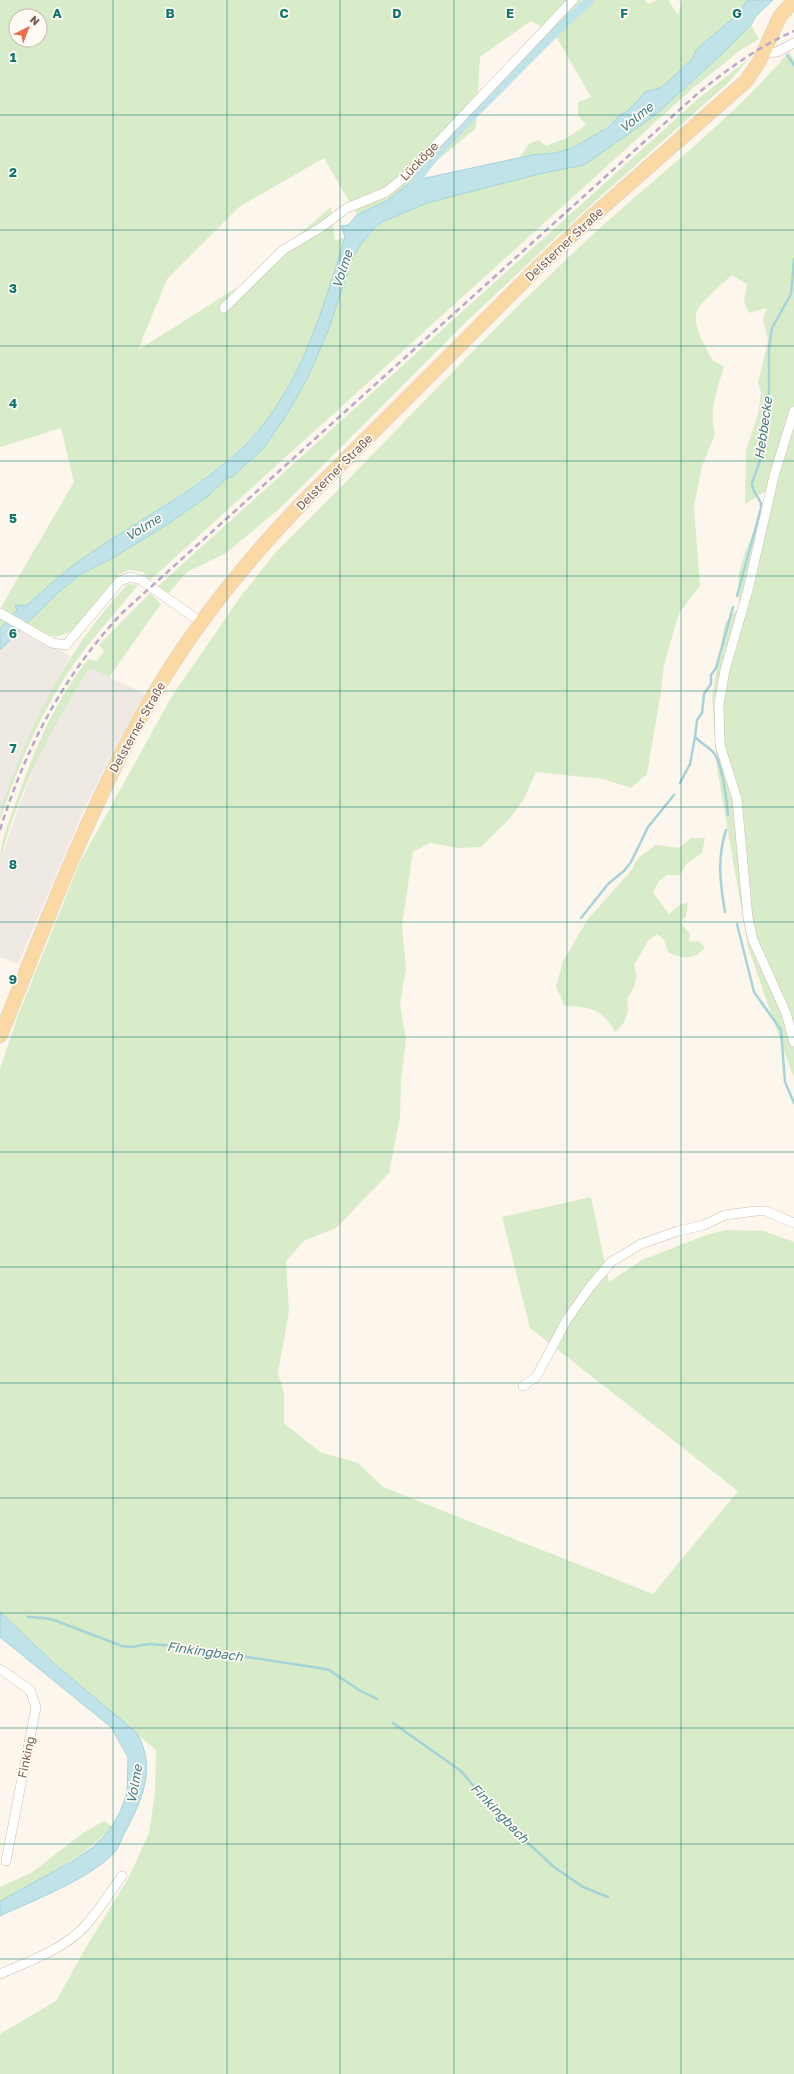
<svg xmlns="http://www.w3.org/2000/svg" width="794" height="2074" viewBox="0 0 794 2074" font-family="'Golos Text',sans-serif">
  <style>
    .industrial { fill: #efe9e4 }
    .green { fill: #d8ecc9; fill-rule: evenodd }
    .water { fill: #bfe3e8; stroke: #a5d3da }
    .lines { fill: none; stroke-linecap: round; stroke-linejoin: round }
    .stream { stroke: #a5d3da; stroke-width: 2.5 }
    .canal { stroke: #bfe3e8; stroke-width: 9 }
    .minor-casing { stroke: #d1beb0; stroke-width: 10 }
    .primary-casing { stroke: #dad1cd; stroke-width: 15 }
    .minor { stroke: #fff; stroke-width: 9 }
    .primary { stroke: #fbd9a5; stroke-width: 14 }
    .rail { stroke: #b9a8c9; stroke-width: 2.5; stroke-dasharray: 6 4; stroke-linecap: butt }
    .grid { fill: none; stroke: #0f766e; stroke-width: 1; stroke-opacity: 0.55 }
    .labels { text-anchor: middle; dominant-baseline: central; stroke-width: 3.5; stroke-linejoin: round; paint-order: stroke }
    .street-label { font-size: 12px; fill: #7a5c4d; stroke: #fffaf3 }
    .water-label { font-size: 13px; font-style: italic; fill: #437c86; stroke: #fffaf3 }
    .grid-label { font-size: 13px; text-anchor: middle; font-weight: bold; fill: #0f766e; stroke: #fffaf3; stroke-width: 3.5; stroke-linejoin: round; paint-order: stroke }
  </style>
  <rect width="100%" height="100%" fill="#fdf6ec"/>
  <path class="industrial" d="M20,628L70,656L30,735L0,811V650Z
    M90,668L145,694L116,746L83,812L18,964L0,957V863L21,800L44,745Z"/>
  <path class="green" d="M0,0H586L574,14L595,0H645L648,4L658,0H668L678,15L683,0H747L739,13L696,50L693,58L669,81L660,88L645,92L629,110L620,115L597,135L564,151L520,157L529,144L539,140L546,146L567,138L586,125L578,115V102L591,97L554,33L531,21L480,57L476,128L402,190L388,200L357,215L324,158L239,207L167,279L138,350L238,287L331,207L335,241L345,237C328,295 310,353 277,405C244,457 189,487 141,522C93,557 47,595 0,632V609L74,482L61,428L0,447ZM16,16H40V40H16Z
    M751,25L759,39L742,49L692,89L149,581L143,572L130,570L119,574L72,631L56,637L45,634L27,623L60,591L82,574L109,560L165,526L208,496L226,479L233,476L262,450L286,416L308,377L328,331L352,259L361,244L382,222L427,203L543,173L584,165L654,116Z
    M789,52L794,60V1079L748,947L717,768L712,696L725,623L740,606C738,594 737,581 740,569C747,541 763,520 767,490L745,504L746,449L758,415L761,392L758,383L768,341L763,319L767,308L749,313L744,302L747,284L732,275C722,284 705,298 698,309C690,323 706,348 713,361L724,366C718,387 708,413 715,434L702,466L694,507L700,586L679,613L664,665L661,691L647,774L631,788L603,779L536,772L524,799L510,818L481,847L459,848L430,843L413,852L402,925L406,968L400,1005L406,1039L401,1080L400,1117L389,1173L336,1228L304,1241L286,1261L289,1311L278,1373L284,1393V1423L320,1452L358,1463L383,1487L653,1594L738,1491L530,1328L502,1217L591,1197L609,1282L642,1260L709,1234L727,1230L764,1231L794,1242V2074H0V2034L56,2001L85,1949L128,1879L149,1833L155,1793L156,1750L58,1667L0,1612V1069L17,1018L80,862L172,696L241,596L276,552C377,453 471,349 573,253C644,185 725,127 789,52Z
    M751,57L728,83L582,213L465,323L278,510L226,553L187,572L168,594L157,587L699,98Z
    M128,584L138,585C114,615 87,643 66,676C37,721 17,769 0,820C0,804 8,788 14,773C40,703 77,638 128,584Z
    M150,593L161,604L109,677L90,668C52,729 16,792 0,863C0,842 8,823 16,802C33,752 55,701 88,659L97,661L104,651L99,645Z
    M691,838H705L702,853L685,865L680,875H667L658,882L653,893L669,914L681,904L688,903L686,917L680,922L690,934L689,942L699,941L705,948C692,960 684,960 668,952L664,940L657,934L648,941L634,965C639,980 635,986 627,999C630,1013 626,1023 615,1032C603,1009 590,1007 565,1006L556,987L563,961L588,919L631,871L638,858L656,845L679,848Z
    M104,1821L112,1826C82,1860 40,1879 0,1901V1887L31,1873L83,1833Z"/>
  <path class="water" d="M747,0H773L756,16L751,25L722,54L654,116L584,165L543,173L427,203L382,222L374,229L361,244L352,259L328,331L308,377L286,416L262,450L233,476L226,479L208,496L165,526L109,560L81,574L60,591L0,650V629L17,610L15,605L26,606C44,590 62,573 82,559C136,521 197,491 245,445C300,390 323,309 345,237L341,226L348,225L357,215L388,200L418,176L421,179L532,155L555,153L572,148L607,128L620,115L629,110L645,92L660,88L669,81L693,58L696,50L739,13Z
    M0,1612L58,1667L137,1733C157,1769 142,1800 124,1834C121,1840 118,1850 112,1855C83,1882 36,1899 0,1916V1901L71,1862L93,1847L103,1837L112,1826L120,1812L127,1793L128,1757L111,1727L0,1637Z"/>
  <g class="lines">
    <path class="stream" d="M787,55L794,65
      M737,596L761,508V503L753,489L752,483L762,455L761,428L769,392V348L772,328L791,294L794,259
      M680,783L690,764L695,737
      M728,815C727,802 722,759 712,751C707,746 701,743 695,737L697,720L702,713L704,694L711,684V675L716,668L733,607
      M725,912C720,883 717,858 726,830
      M581,918L608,884L624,871L631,862L648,827L674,795
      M737,924L754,992L781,1030L785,1082L794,1103
      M28,1617L44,1618L54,1620L122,1646L132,1647L149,1644L175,1646L319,1668L329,1670L359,1690L377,1699
      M393,1723L461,1771L500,1817L554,1867L583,1887L608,1897"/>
    <path class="canal" d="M412,187C437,149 473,115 505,83C533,55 560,26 590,0"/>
    <defs>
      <path id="minor" d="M764,53L777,52L794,43
        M224,308L283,250L320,228L347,208L386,192L406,176L573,0
        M794,411L774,476L748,590L725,670L719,704L720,745L737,799L748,918L753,940L786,1013L794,1042
        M0,613L52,643L66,645L120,581L130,577L141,580L202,623
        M523,1386L536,1377L566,1321L590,1287L611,1262L641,1244L678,1231L704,1225L725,1215L756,1211H766L794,1223
        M0,1669L30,1690L36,1707L6,1861
        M0,1974C29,1961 63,1950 85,1926C99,1911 110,1892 122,1876"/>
      <path id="primary" d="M0,1036C46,923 89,807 150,701C192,628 245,562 303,502L536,269L587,221L746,81L759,62L780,16L794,1"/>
    </defs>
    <use href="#minor" class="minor-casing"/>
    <use href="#primary" class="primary-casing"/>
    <use href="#minor" class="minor"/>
    <use href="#primary" class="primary"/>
    <path class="rail" d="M0,830C26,747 63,676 122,613L696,95C726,70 758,47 794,31"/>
  </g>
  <path class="grid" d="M113,0V2074M227,0V2074M340,0V2074M454,0V2074M567,0V2074M681,0V2074M0,115H794M0,230H794M0,346H794M0,461H794M0,576H794M0,691H794M0,807H794M0,922H794M0,1037H794M0,1152H794M0,1267H794M0,1383H794M0,1498H794M0,1613H794M0,1728H794M0,1844H794M0,1959H794"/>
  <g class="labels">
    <g class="street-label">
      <text transform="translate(419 161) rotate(-46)">Lücköge</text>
      <text transform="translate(564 244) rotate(-43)">Delsterner Straße</text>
      <text transform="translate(334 472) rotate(-45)">Delsterner Straße</text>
      <text transform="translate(137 727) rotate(-61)">Delsterner Straße</text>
      <text transform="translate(26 1757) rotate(-78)">Finking</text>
    </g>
    <g class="water-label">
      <text transform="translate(636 117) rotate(-39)">Volme</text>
      <text transform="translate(342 269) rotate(-72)">Volme</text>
      <text transform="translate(763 428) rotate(-82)">Hebbecke</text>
      <text transform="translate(143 527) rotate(-32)">Volme</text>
      <text transform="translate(205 1651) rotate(8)">Finkingbach</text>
      <text transform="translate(134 1784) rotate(-80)">Volme</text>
      <text transform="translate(500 1813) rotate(46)">Finkingbach</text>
    </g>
  </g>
  <g class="grid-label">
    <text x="57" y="18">A</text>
    <text x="170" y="18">B</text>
    <text x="284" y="18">C</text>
    <text x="397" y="18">D</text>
    <text x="510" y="18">E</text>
    <text x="624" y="18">F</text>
    <text x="737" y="18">G</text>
    <text x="13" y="62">1</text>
    <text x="13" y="177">2</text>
    <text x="13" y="293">3</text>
    <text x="13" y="408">4</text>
    <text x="13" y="523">5</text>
    <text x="13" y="638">6</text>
    <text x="13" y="753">7</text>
    <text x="13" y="869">8</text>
    <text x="13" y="984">9</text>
  </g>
  <g transform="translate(28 28) rotate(42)"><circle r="19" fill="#fffaf3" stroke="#cabbb1"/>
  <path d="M0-3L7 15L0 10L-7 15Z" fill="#e76f51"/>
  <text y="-6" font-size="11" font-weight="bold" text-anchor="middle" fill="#7a5c4d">N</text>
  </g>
</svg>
